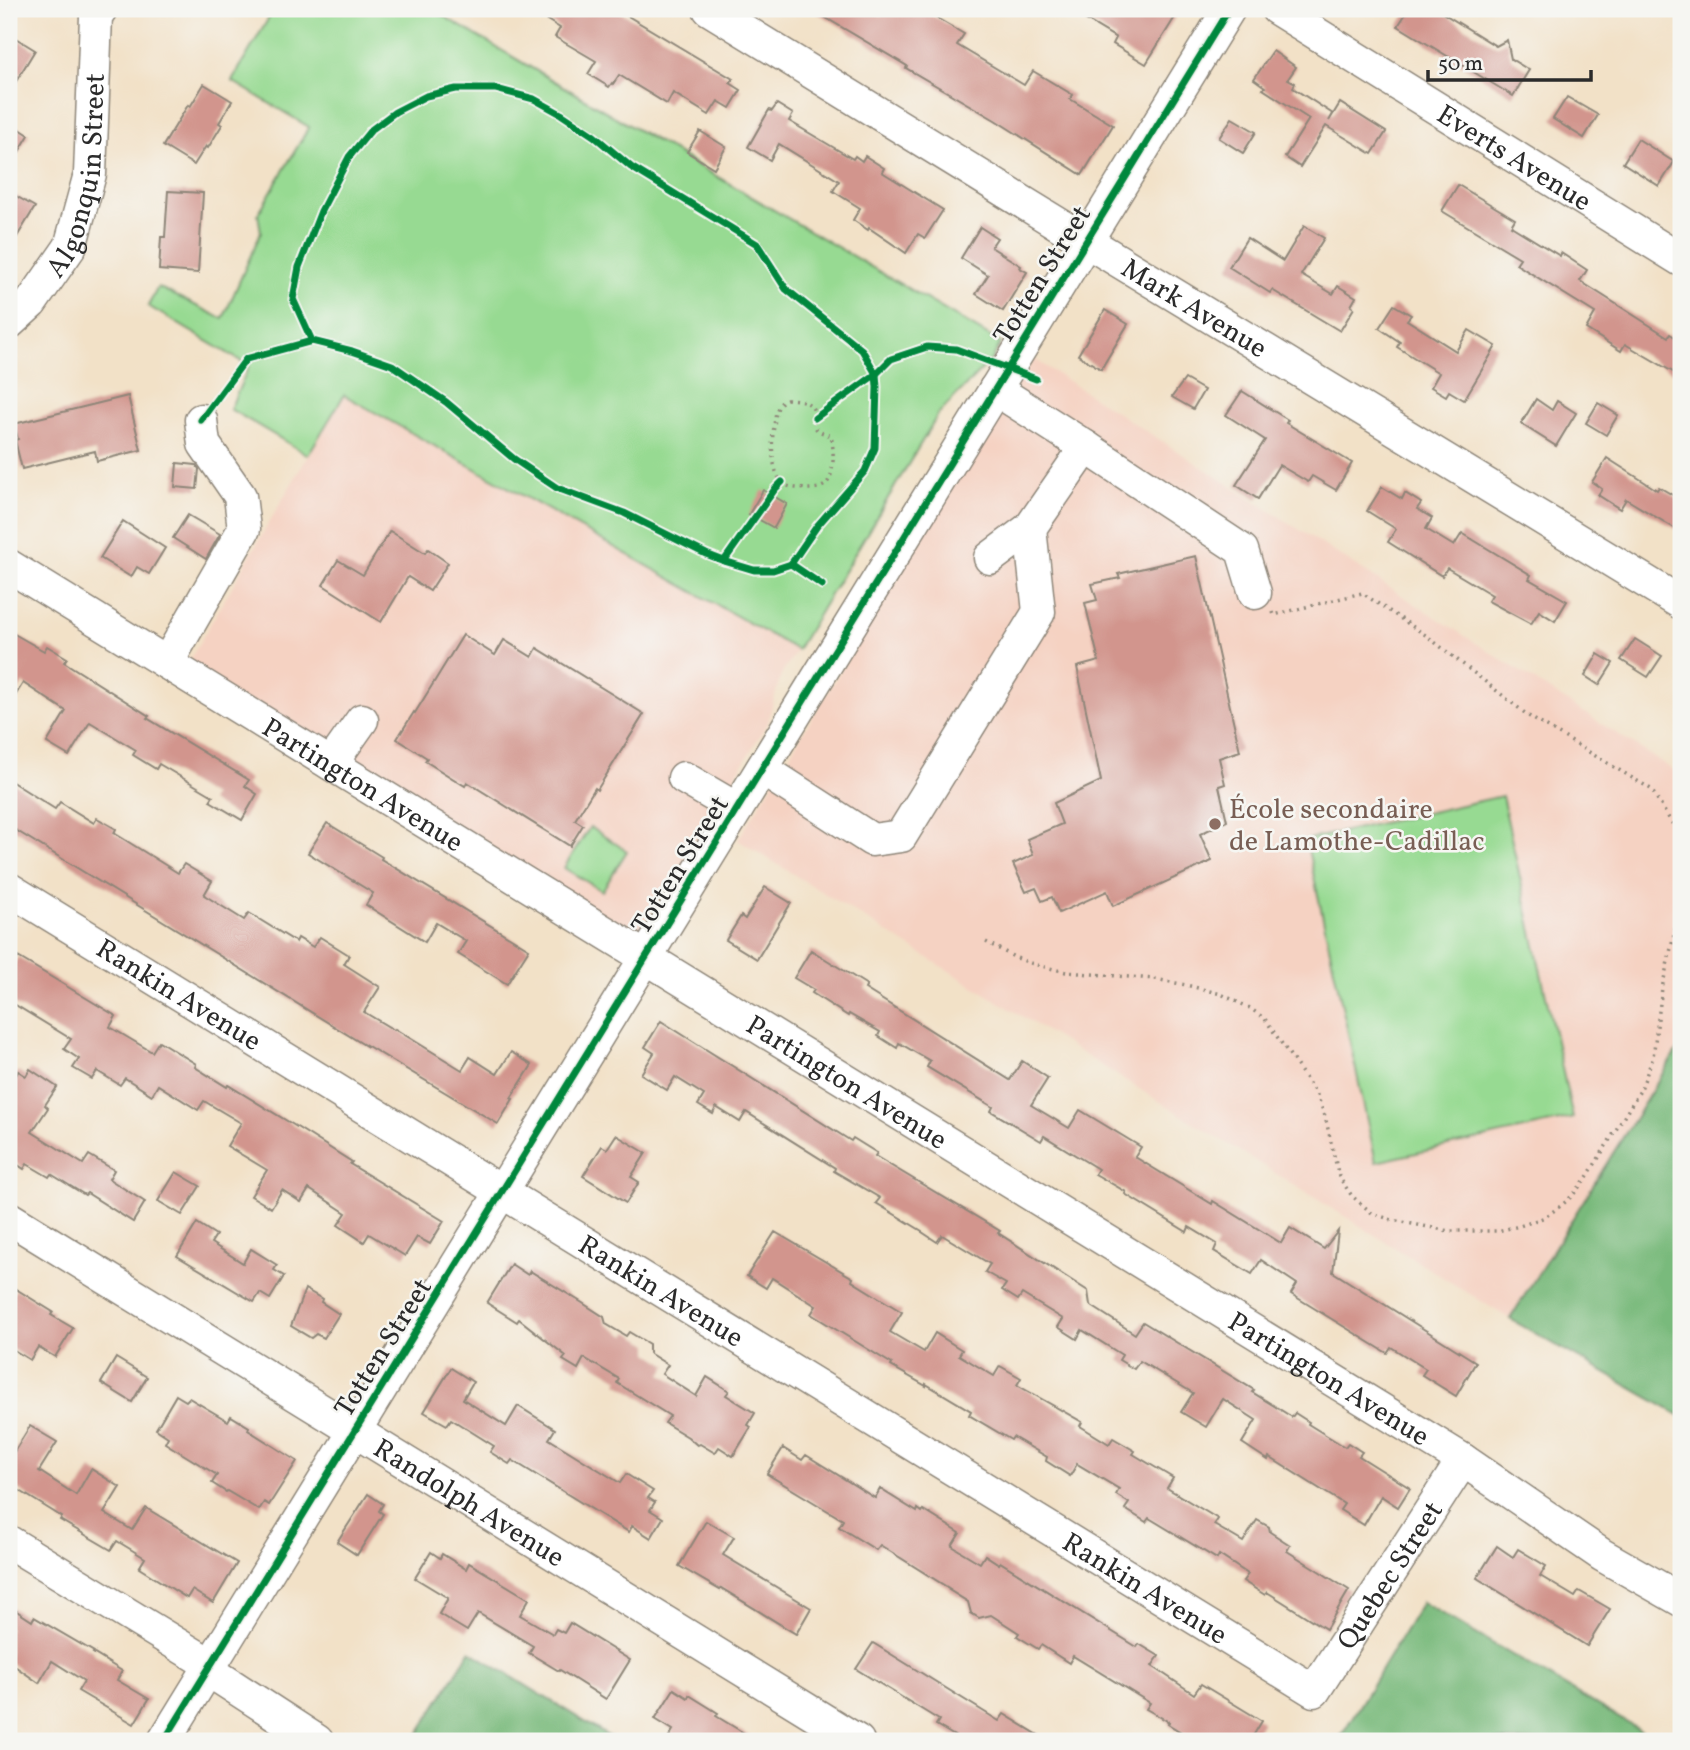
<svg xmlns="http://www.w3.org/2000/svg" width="1690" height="1750" font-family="Vollkorn,serif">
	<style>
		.built { fill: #f5d2c2 }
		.green { fill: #97da92; stroke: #61825e; stroke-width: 2 }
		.forest { fill: #79ba7c; stroke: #527254; stroke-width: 2 }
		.building { fill: #d2958d }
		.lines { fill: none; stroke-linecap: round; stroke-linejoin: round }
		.minor-casing { stroke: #8e8679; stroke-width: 35 }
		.path { stroke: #8e8679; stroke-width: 3.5; stroke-dasharray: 2 5; stroke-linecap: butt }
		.minor { stroke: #fff; stroke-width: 32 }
		.cycleway-casing { stroke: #f6f6f2; stroke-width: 11 }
		.cycleway { stroke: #00873e; stroke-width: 7 }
		.education-dot { fill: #8d6e63; stroke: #f6f6f2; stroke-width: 2.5 }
		.labels { text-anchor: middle; stroke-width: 5; stroke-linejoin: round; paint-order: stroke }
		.street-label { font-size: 28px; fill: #2b2b2b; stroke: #f6f6f2 }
		.education-label { font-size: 28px; fill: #785e54; stroke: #f6f6f2; text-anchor: start }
	</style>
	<rect width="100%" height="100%" fill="#f6f6f2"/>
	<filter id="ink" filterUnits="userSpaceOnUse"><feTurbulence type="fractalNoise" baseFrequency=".0143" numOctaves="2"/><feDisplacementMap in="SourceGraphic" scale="14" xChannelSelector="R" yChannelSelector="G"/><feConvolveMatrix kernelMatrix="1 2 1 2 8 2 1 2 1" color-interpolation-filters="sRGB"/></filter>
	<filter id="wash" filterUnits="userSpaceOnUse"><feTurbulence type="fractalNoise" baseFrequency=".00686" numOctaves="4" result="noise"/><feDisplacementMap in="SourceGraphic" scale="28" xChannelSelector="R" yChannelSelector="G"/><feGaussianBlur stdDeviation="1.57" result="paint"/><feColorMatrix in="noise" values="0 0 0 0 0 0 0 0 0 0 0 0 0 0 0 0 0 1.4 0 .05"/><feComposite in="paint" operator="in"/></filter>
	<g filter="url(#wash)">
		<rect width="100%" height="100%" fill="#f2e1c7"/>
		<g class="built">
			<path d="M1031 357 1681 775V1044L1510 1319 738 840Z"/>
			<path d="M343 395 797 650 781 675 767 723 708 823 637 936 186 666Z"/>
		</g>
		<g class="green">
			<path d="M274 9H431L1001 343 992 359 939 413 797 650 344 395 308 455 230 409 249 366 148 306 158 287 223 319 261 232 258 214 309 127 232 81Z"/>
			<path d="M1502 796 1573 1118 1376 1162 1306 840Z"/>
			<path d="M590 827 627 851 602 891 564 868Z"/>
		</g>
		<g class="forest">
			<path d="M1681 1044V1416L1510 1319Z"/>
			<path d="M1422 1602 1658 1741H1338Z"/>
			<path d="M470 1651 616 1741H414Z"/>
		</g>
		<g id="blocks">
			<g class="building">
				<path d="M529 9H616L733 79 730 83 741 90 730 108 718 101 709 115 673 93 667 104 619 75 613 84 612 83 609 87 588 74 596 61 555 37 560 28Z"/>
				<path d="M811 9H870L881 16 886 9H921L964 34 957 45 1024 85 1033 71 1073 95 1070 99 1113 125 1082 175 995 120 947 92 906 68 907 66Z"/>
				<path d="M1068 9H1180L1146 64 1113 44 1116 38Z"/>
				<path d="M1409 9H1436L1496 46 1507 40 1511 59 1529 70 1513 96 1398 26Z"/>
				<path d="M9 34 35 50 9 93Z"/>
				<path d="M1273 51 1296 67 1288 79 1295 83 1293 88 1333 114 1329 121 1340 103 1386 132 1372 154 1326 126 1300 167 1285 157 1309 119 1263 89 1265 87 1254 79Z"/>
				<path d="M204 84 232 101 219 123 222 125 208 148 206 146 194 165 163 146 188 105 190 107Z"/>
				<path d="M1567 97 1598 115 1584 138 1553 119Z"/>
				<path d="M777 104 793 114 789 121 853 159 855 156 862 161 865 156 884 168 882 172 943 210 925 238 918 234 906 253 869 228 868 230 853 220 860 208 833 191 839 181 779 144 770 160 748 147 769 110 772 111Z"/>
				<path d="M1232 118 1256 132 1243 153 1219 138Z"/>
				<path d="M9 122 29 135 9 168Z"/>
				<path d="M700 131 726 147 714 168 687 152Z"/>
				<path d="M1638 139 1674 162 1659 186 1623 163Z"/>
				<path d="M1458 185 1515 219 1511 226 1560 256 1561 253 1587 270 1580 281 1668 337 1670 334 1681 341V375L1674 371 1673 372 1625 344 1621 351 1586 329 1595 313 1516 264 1520 258 1442 211Z"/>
				<path d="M168 191 203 193 198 273 159 270 161 237H165Z"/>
				<path d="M9 192 35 207 9 250Z"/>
				<path d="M1304 226 1324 238 1301 275 1333 294 1338 286 1356 297 1351 306 1354 308 1340 331 1272 290 1270 293 1229 267 1247 238 1283 261Z"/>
				<path d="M980 227 997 238 991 247 1021 266 1020 268 1027 272 1003 311 976 294 988 275 961 258Z"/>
				<path d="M1394 305 1411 315 1407 320 1456 351 1469 330 1496 346 1464 400 1449 391 1446 396 1431 387 1439 373 1397 347 1400 342 1379 328Z"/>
				<path d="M1105 310 1128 324 1101 369 1078 355Z"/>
				<path d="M1185 379 1204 390 1193 409 1172 397Z"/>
				<path d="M1242 391 1288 420 1286 423 1352 463 1336 490 1312 476 1308 482 1279 465 1258 499 1236 485 1265 440 1226 415Z"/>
				<path d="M128 396 141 450 97 461 95 451 22 469 15 440 18 439 14 424Z"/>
				<path d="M1536 399 1552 410 1557 401 1576 413 1556 446 1521 424Z"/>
				<path d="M1598 403 1618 415 1606 435 1586 423Z"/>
				<path d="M1607 458 1657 490 1659 487 1681 500V532L1626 499 1620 509 1598 495 1602 489 1592 482Z"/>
				<path d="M177 463 196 465 199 469 197 489 175 487Z"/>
				<path d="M1382 487 1402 499 1405 493 1421 503 1417 509 1432 518 1426 529 1454 546 1462 533 1531 575 1529 579 1567 601 1555 621 1539 611 1531 624 1488 601 1492 595 1447 568 1442 576 1388 542 1396 529 1367 511Z"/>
				<path d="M763 490 787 504 774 528 749 514Z"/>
				<path d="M188 515 220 534 206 559 173 538Z"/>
				<path d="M123 521 165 548 149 574 137 567 131 577 100 558Z"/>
				<path d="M390 531 425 553 428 549 448 563 430 591 408 577 381 622 323 585 338 560 363 575Z"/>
				<path d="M1196 556 1240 751 1219 758 1225 784 1219 786 1227 821 1200 834 1212 861 1113 906 1107 891 1059 913 1052 897 1042 901 1036 888 1026 892 1013 864 1033 855 1027 839 1062 824 1054 803 1101 781 1077 667 1099 661 1085 603 1097 600 1092 584 1120 578 1118 574Z"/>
				<path d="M9 631 44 651 47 646 67 658 64 662 149 716 147 718 249 780 245 786 257 794 242 820 210 801 213 796 159 764 156 769 133 755 136 750 90 722 69 756 47 743 66 711 23 683 9 706Z"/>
				<path d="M463 635 495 655 504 640 532 657 537 648 644 714 597 790 595 788 575 820 583 825 570 846 467 782 465 786 425 761 427 758 397 739 414 712 415 713Z"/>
				<path d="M1635 639 1662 656 1648 677 1621 660Z"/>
				<path d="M1598 654 1613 663 1599 685 1585 676Z"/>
				<path d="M9 780 55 809 60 802 94 823 97 818 116 829 114 833 178 873 184 864 212 881 204 895 244 920 249 913 296 942 298 938 313 947 320 937 349 955 344 964 380 987 364 1012 394 1030 395 1029 462 1070 470 1057 497 1074 511 1052 532 1065 511 1098 513 1099 498 1124 366 1045V1046L9 826Z"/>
				<path d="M327 823 382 857 381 859 529 949 507 984 458 954 466 941 436 923 425 942 366 905 373 893 308 853Z"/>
				<path d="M765 887 791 903 757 959 726 940 741 916 745 919Z"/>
				<path d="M811 950 867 985 865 989 1010 1080 1022 1061 1048 1078 1031 1105 1069 1128 1080 1110 1141 1147 1135 1157 1212 1204 1213 1201 1281 1243 1290 1228 1324 1249 1338 1231 1333 1272 1476 1362 1456 1396 1422 1375 1426 1369 1391 1347 1387 1353 1291 1294 1297 1284 1261 1260 1252 1274 1214 1251 1217 1244 1189 1227 1187 1232 1125 1194 1126 1192 1095 1174 1098 1169 1044 1136 1041 1141 991 1111 993 1107 927 1067 930 1061 899 1043 897 1048 878 1036 880 1032 849 1014 848 1016 812 993 814 990 794 978Z"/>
				<path d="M18 957 116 1016 110 1027 152 1052 159 1041 196 1064 195 1067 227 1087 228 1085 292 1124 352 1162 350 1164 444 1221 430 1244 417 1237 405 1256 369 1234 364 1242 338 1225 346 1213 309 1189 301 1202 282 1190 271 1208 251 1196 267 1170 227 1146 241 1123 204 1101 198 1110 158 1085 152 1095 125 1078 120 1085 97 1071 92 1079 73 1068 79 1059 64 1049 71 1039 9 1001V972Z"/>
				<path d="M661 1021 851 1141 853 1138 877 1153 875 1156 1000 1231 998 1233 1088 1291 1090 1305 1135 1334 1143 1322 1254 1390 1252 1392 1292 1417 1295 1413 1309 1422 1308 1424 1345 1447 1348 1443 1362 1452 1359 1456 1410 1488 1398 1507 1381 1496 1364 1525 1340 1510 1344 1504 1269 1457 1268 1460 1242 1443 1256 1420 1223 1399 1206 1427 1181 1412 1193 1393 1140 1361 1134 1369 1119 1360 1122 1355 1082 1330 1077 1339 1058 1327 1063 1319 1022 1294 1018 1300 1002 1290 1006 1284 985 1272 990 1264 942 1235 937 1242 922 1232V1231L876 1203 880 1198 834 1171 835 1168 746 1112 740 1122 716 1107 713 1114 698 1105 704 1095 675 1077 667 1090 641 1074 654 1053 645 1047Z"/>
				<path d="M30 1069 57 1087 45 1105 48 1108 32 1132 83 1164 89 1155 114 1170 109 1179 145 1202 133 1222 87 1193 85 1195 51 1174 49 1177 27 1164 24 1169 9 1159V1071L16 1075 18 1071 26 1076Z"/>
				<path d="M616 1135 646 1153 631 1177 639 1182 626 1203 583 1176 602 1146 607 1149Z"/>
				<path d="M176 1172 200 1186 182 1215 158 1201Z"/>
				<path d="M197 1223 216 1235 211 1243 243 1263 251 1249 277 1265 274 1270 284 1276 270 1299 260 1293 254 1302 177 1256Z"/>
				<path d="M775 1232 853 1278 852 1281 902 1312 890 1332 924 1352 935 1333 962 1350 959 1355 994 1376 1000 1366 1021 1378 1017 1385 1082 1422 1080 1426 1109 1444 1113 1438 1135 1451 1133 1454 1173 1478 1167 1488 1218 1519 1214 1525 1243 1542 1257 1520 1269 1527 1270 1532 1290 1545 1287 1551 1349 1590 1326 1629 1267 1592 1265 1595 1243 1581 1248 1574 1219 1555 1217 1559 1149 1518 1146 1522 1125 1509 1129 1503 1116 1495 1119 1489 1077 1464 1070 1476 1046 1461 1047 1457 1013 1437 1011 1440 969 1415 971 1411 926 1384V1386L891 1366 892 1364 811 1314 816 1306 772 1278 766 1288 747 1276Z"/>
				<path d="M511 1264 528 1275 530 1271 581 1302 604 1317 606 1324 626 1336 629 1332 649 1344V1353L668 1365 662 1374 696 1396 707 1377 729 1391 726 1395 755 1413 748 1425 751 1427 733 1456 719 1447 715 1453 700 1444 697 1445 688 1437 665 1423 670 1416 617 1383 619 1379 584 1358 578 1369 563 1360 566 1356 519 1319 517 1322 487 1303Z"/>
				<path d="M16 1289 53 1312 51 1315 73 1328 55 1357 38 1347 30 1360 9 1347V1301Z"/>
				<path d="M305 1289 322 1299 321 1302 339 1314 324 1338 316 1334 311 1338 291 1326Z"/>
				<path d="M116 1358 147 1377 132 1402 101 1383Z"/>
				<path d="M451 1368 473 1382 463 1399 506 1426 518 1406 555 1429 549 1439 620 1483 626 1474 653 1491 648 1498 655 1502 650 1510 663 1518 651 1538 632 1526 629 1532 512 1460 509 1464 490 1452 494 1446 451 1419 447 1425 424 1412Z"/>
				<path d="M176 1395 186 1401 189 1398 228 1421 231 1416 249 1427 248 1430 297 1461 269 1505 264 1502 259 1510 227 1491 226 1492 212 1483 217 1475 165 1443 168 1437 156 1429Z"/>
				<path d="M30 1426 57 1442 39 1471 76 1495 91 1469 120 1487 104 1513 132 1530 146 1508 237 1563 213 1603 192 1590 187 1598 139 1568 145 1558 117 1541 111 1550 60 1520 62 1517 9 1484V1460Z"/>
				<path d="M783 1448 802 1460 806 1455 875 1498 880 1489 917 1512 918 1509 922 1512 923 1510 960 1533 952 1546 980 1563 985 1555 999 1564 1000 1562 1137 1647 1139 1644 1159 1656 1152 1666 1194 1694 1201 1684 1262 1721 1250 1741H1196L1168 1724 1169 1722 1146 1709 1150 1703 1073 1656 1069 1663 1041 1645 1038 1649 1017 1636 1019 1633 991 1615 979 1618 971 1613 968 1602 949 1590 950 1589 880 1545 876 1550 839 1527 843 1520 767 1474Z"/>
				<path d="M368 1494 383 1504 379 1511 383 1514 357 1555 337 1542Z"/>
				<path d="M706 1521 734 1537 723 1555 811 1608 796 1634 721 1588 720 1590 679 1566Z"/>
				<path d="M1497 1546 1513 1557 1518 1549 1546 1566 1540 1576 1575 1597 1579 1591 1610 1609 1587 1646 1477 1578Z"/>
				<path d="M431 1552 440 1558 442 1554 466 1569 469 1563 529 1599 520 1615 553 1634 556 1629 564 1633 570 1623 630 1660 606 1699 560 1670 559 1671 529 1653 533 1646 478 1613 467 1631 439 1614 448 1598 415 1578Z"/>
				<path d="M9 1606 32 1621 34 1617 94 1652 93 1653 122 1671 117 1680 149 1699 134 1724 78 1691 84 1681 52 1661 39 1683 9 1662Z"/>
				<path d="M873 1643 999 1721 1004 1714 1048 1741H963L936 1725 939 1720 856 1669Z"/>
				<path d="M674 1689 688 1698 689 1695 718 1713 716 1716 757 1741H667L673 1730 655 1719Z"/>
			</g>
		</g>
	</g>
	<g filter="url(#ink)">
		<use href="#blocks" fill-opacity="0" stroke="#8e8679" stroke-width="2"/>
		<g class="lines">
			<defs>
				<g id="minor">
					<path id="s1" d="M709 9 1086 241 1681 603"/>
					<path id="s2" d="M1277 9 1681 260"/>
					<path id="s3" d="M9 323 31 303 70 247 90 174 96 16 101 9"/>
					<path d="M1086 447 1242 550 1255 593"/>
					<path d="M990 558 1030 528 1086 447 995 389"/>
					<path id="s4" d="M9 566 1463 1460 1602 1555 1681 1600"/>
					<path d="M167 663 244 529 240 496 204 444 201 420"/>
					<path d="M331 764 362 720"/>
					<path d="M762 769 872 840 901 836 1039 612 1030 528"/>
					<path d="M684 778 737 809"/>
					<path id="s5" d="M9 889 1314 1691 1463 1460"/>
					<path id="s6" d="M9 1218 858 1741"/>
					<path d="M9 1542 211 1665"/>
					<path d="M208 1670 317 1741"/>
					<path d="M164 1741 1229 9"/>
				</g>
			</defs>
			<use href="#minor" class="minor-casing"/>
			<g class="path">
				<path d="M787 399C806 400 818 403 814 426L818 431 831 436C834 447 835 476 826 484 821 489 812 489 805 489 799 488 789 488 784 484 771 474 771 441 774 427 775 416 776 403 787 399Z"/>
				<path d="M1273 612 1274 615 1362 593 1427 636 1530 717 1651 789 1681 838"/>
				<path d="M986 942 1014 957 1033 964 1066 972 1155 979 1186 985 1221 994 1250 1008 1265 1019 1317 1095 1325 1116 1339 1177 1352 1196 1372 1213 1392 1220 1449 1231H1497L1520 1226 1545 1217 1562 1205 1573 1195 1587 1177 1641 1089 1653 1057 1662 988 1681 904"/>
			</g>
			<use href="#minor" class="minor"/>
			<defs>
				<g id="cycleway">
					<path d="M312 341 293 299 299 267 321 211 349 157 371 130 395 112 426 96 456 89H496L534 99 561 114 594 136 631 167 757 244 786 289 862 350 876 374 877 387 875 448 865 471 817 526 791 564"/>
					<path d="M815 418 876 374 891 359 927 347 956 349 1036 379"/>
					<path d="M201 420 246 359 312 341 352 351 392 365 446 402 514 459 557 488 624 513 706 554 724 561 754 570H773L791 564 822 585"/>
					<path d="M724 561 775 489 782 482"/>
					<path d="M164 1741 1229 9"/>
				</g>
			</defs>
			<use href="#cycleway" class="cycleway-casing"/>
			<use href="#cycleway" class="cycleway"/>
		</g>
	</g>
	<circle class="education-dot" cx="1215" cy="824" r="7"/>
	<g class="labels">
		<g class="street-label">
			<text dy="10" stroke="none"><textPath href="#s2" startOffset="280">Everts Avenue</textPath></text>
			<text dy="10" stroke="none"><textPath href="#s3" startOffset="170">Algonquin Street</textPath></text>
			<text transform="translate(1041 274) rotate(-58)" y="10">Totten Street</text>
			<text dy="10" stroke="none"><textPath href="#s1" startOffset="570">Mark Avenue</textPath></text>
			<text dy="10" stroke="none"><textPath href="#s4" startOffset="416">Partington Avenue</textPath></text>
			<text transform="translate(679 864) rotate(-58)" y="10">Totten Street</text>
			<text dy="10" stroke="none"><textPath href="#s5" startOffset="200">Rankin Avenue</textPath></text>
			<text dy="10" stroke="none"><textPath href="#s4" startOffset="984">Partington Avenue</textPath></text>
			<text dy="10" stroke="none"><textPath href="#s5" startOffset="766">Rankin Avenue</textPath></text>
			<text transform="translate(382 1347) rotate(-58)" y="10">Totten Street</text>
			<text dy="10" stroke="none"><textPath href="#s4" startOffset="1550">Partington Avenue</textPath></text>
			<text dy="10" stroke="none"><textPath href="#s6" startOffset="541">Randolph Avenue</textPath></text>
			<text dy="10" stroke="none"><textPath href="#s5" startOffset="1670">Quebec Street</textPath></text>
			<text dy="10" stroke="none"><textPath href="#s5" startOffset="1334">Rankin Avenue</textPath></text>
		</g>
		<g class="education-label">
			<text x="1229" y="818">École secondaire<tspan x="1229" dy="32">de Lamothe-Cadillac</tspan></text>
		</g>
	</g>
	<rect width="1690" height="1750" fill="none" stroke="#f6f6f2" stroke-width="35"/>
	<path d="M1428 70v10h163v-10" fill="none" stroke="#2b2b2b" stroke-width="3.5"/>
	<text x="1438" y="70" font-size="21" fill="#2b2b2b" stroke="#f6f6f2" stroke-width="5" paint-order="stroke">50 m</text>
</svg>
